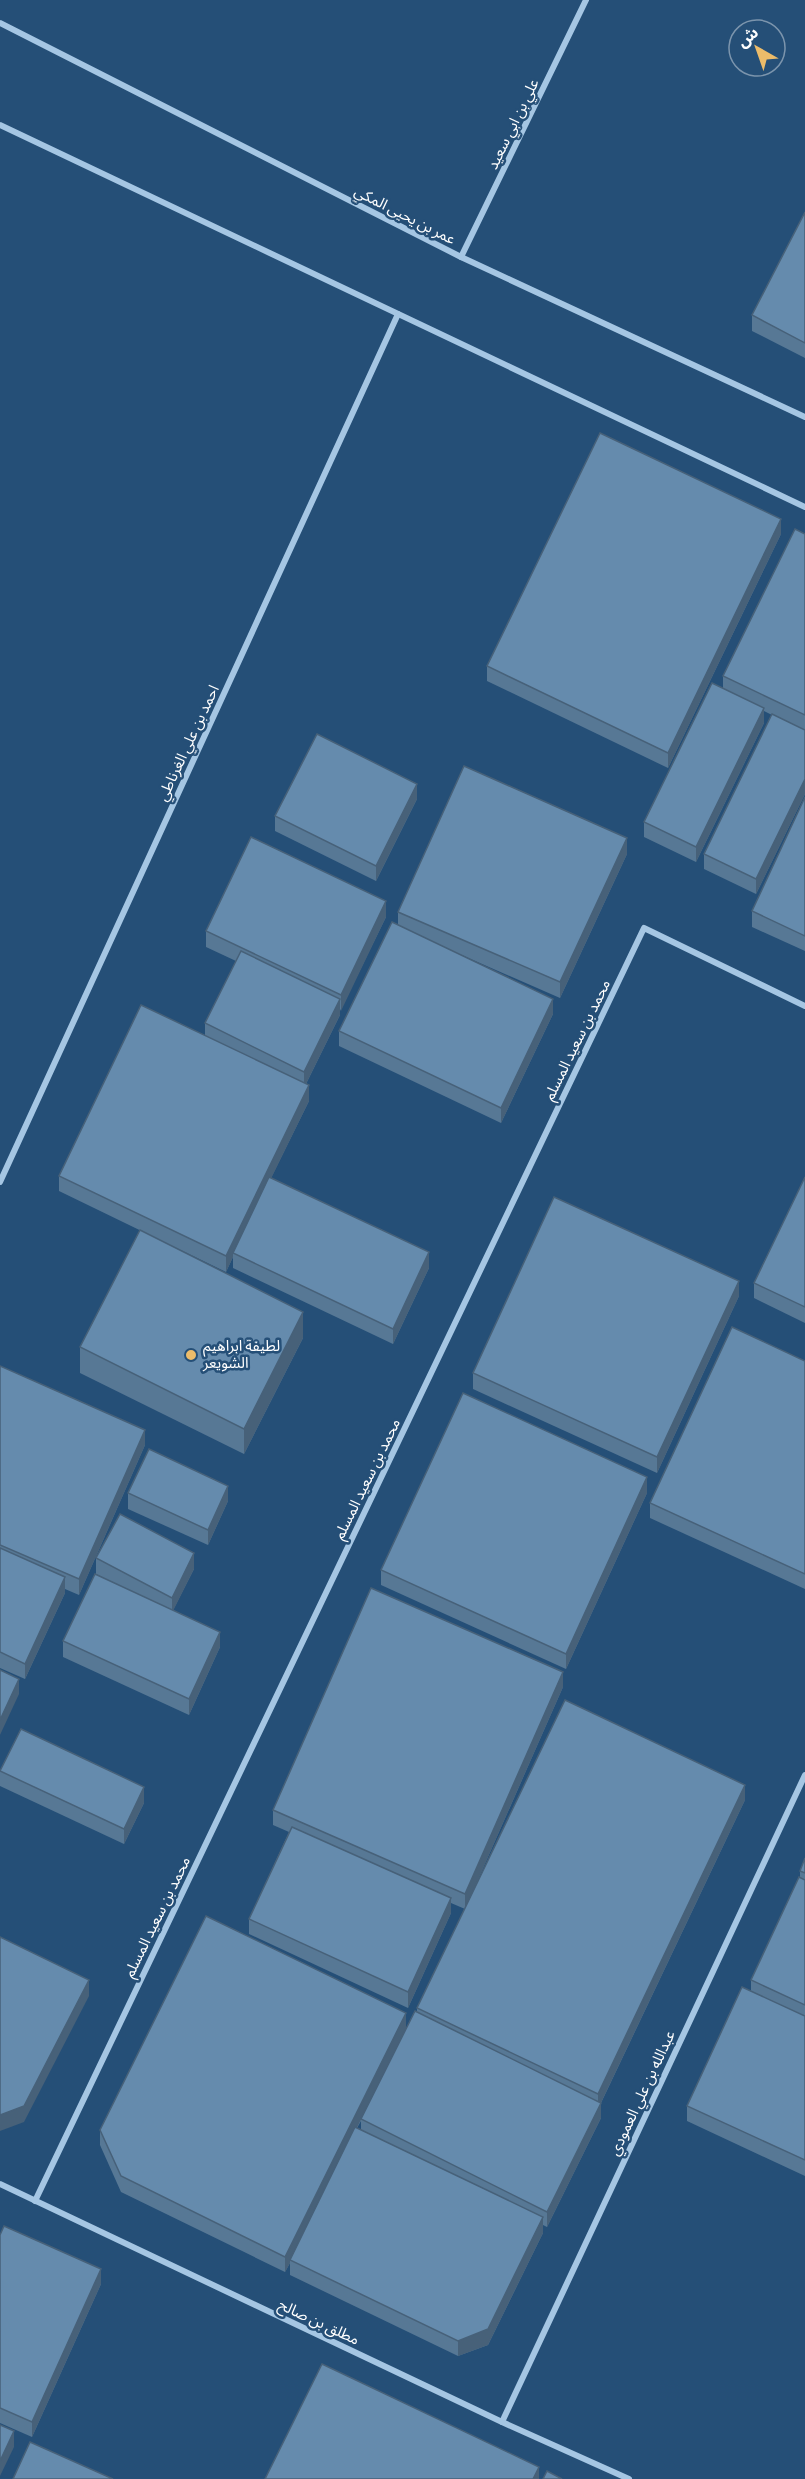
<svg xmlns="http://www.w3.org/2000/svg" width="805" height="2479" font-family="Commissioner,'Noto Sans Arabic',sans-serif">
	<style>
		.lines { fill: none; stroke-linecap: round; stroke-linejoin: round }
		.street { stroke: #a5c6e3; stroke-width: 6 }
		.wall { fill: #577895; fill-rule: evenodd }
		.shaded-wall { fill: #476179 }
		.building { fill: #658bad; stroke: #476179; stroke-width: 1.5 }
		.poi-dot { fill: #ecbc6a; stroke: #254f77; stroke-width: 2 }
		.labels { text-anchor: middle; stroke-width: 5; stroke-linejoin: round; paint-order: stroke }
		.street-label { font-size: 15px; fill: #fff; stroke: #254f77 }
		.poi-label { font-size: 15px; fill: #fff; stroke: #254f77; text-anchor: start }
	</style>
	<rect width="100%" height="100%" fill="#254f77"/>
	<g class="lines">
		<g class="street">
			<path d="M0 23 461 257 805 417"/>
			<path d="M0 125 805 507"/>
			<path d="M461 257 586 0"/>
			<path d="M0 1182 398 314"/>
			<path d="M0 2184 502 2422 629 2479"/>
			<path d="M35 2201 644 928 805 1006"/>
			<path d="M502 2422 805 1775"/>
		</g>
	</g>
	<g class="wall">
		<path d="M805 212V358L752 331V315Z"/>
		<path d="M781 534 668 768 487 681V666Z"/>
		<path d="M805 534V794L756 894 704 869V854L772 715 764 711V723L696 862 644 837V822L723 688V676Z"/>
		<path d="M805 797V951L752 927V911Z"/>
		<path d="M417 799 376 881 275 831V816Z"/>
		<path d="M627 854 560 998 457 953 553 1014 501 1123 339 1046V1031L398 925V912Z"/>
		<path d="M386 917 340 1011V1015L306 1084 309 1101 271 1178 429 1268 393 1344 233 1268V1257L226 1272 59 1191V1176L205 1036V1023L236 961 206 947V931Z"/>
		<path d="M805 1177V1323L754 1298V1283Z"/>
		<path d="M739 1296 657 1473 473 1389V1373Z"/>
		<path d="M303 1338 244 1454 80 1373V1347Z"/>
		<path d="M805 1361V1589L650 1518V1503Z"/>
		<path d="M0 1366 145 1445 79 1595 65 1589V1593L25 1679 0 1668Z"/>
		<path d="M128 1493 228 1501 208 1545 128 1509Z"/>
		<path d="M647 1493 566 1669 381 1585V1570Z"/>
		<path d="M96 1558 194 1569 173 1610 220 1647 189 1715 63 1657V1641L119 1586 96 1574Z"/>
		<path d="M563 1687 469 1900 745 1800 601 2103V2118L547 2227 543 2225V2233L488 2345 458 2356 290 2275V2263L285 2272 121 2192 100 2145V2130L406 2029 417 2012V2008L465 1909 451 1903V1913L408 2008 249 1934V1919L289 1832 273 1825V1810ZM361 2121V2130L357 2128Z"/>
		<path d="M0 1771 144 1803 124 1844 0 1786Z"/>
		<path d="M805 1858V2176L687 2121V2106L751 1991V1980L800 1878V1871Z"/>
		<path d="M0 2235 101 2284 32 2437 0 2423Z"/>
	</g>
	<g class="shaded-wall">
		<path d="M781 519V534L668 768V753Z"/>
		<path d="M764 708V723L696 862V847Z"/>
		<path d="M805 779V794L756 894V879Z"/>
		<path d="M417 784V799L376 881V866Z"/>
		<path d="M627 838V854L560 998V982Z"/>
		<path d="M386 901V917L341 1011V995Z"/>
		<path d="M340 999V1015L304 1088V1072Z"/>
		<path d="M553 999V1014L501 1123V1108Z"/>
		<path d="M309 1085V1101L234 1254 233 1253V1257L226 1272V1256Z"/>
		<path d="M429 1252V1268L393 1344V1329Z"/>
		<path d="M739 1281V1296L657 1473V1457Z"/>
		<path d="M303 1312V1338L244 1454V1429Z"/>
		<path d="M145 1430V1445L79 1595V1579Z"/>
		<path d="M647 1477V1493L566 1669V1654Z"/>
		<path d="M228 1486V1501L208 1545V1530Z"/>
		<path d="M194 1553V1569L172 1613V1598Z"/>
		<path d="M65 1577V1593L25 1679V1664Z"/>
		<path d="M220 1632V1647L189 1715V1699Z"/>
		<path d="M563 1672V1687L465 1909V1894Z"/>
		<path d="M19 1679V1694L0 1735V1720Z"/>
		<path d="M745 1785V1800L598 2109V2094Z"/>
		<path d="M144 1787V1803L124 1844V1829Z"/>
		<path d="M451 1898V1913L408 2008V1992Z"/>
		<path d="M89 1980V1996L24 2122 0 2131V2115Z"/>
		<path d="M406 2013V2029L291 2260H290V2263L285 2272V2257Z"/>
		<path d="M601 2103V2118L547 2227V2212Z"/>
		<path d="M543 2217V2233L488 2345 458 2356V2341Z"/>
		<path d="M101 2269V2284L32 2437V2422Z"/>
		<path d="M14 2431V2447L0 2476V2461Z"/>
		<path d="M539 2467V2479H533Z"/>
	</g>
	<g class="building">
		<path d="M805 212V343L752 315Z"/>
		<path d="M600 433 781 519 668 753 487 666Z"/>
		<path d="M795 529 805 534V715L723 676Z"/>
		<path d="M712 683 764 708 696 847 644 822Z"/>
		<path d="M772 714 805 730V779L756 879 704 854Z"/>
		<path d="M317 734 417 784 376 866 275 816Z"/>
		<path d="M464 766 627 838 560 982 398 912Z"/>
		<path d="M805 797V936L752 911Z"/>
		<path d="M251 837 386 901 341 995 206 931Z"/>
		<path d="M392 922 553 999 501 1108 339 1031Z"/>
		<path d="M241 951 340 999 304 1072 205 1023Z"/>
		<path d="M141 1005 309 1085 226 1256 59 1176Z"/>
		<path d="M269 1177 429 1252 393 1329 233 1253Z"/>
		<path d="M805 1177V1307L754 1283Z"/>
		<path d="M554 1197 739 1281 657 1457 473 1373Z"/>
		<path d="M140 1230 303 1312 244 1429 80 1347Z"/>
		<path d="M732 1327 805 1361V1574L650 1503Z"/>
		<path d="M0 1366 145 1430 79 1579 0 1545Z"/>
		<path d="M463 1393 647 1477 566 1654 381 1570Z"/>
		<path d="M149 1449 228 1486 208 1530 128 1493Z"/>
		<path d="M120 1514 194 1553 172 1598 96 1558Z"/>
		<path d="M0 1548 65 1577 25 1664 0 1652Z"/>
		<path d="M95 1574 220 1632 189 1699 63 1641Z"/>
		<path d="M371 1588 563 1672 465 1894 273 1810Z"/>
		<path d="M0 1670 19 1679 0 1720Z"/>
		<path d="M565 1700 745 1785 598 2094 417 2008Z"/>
		<path d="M21 1729 144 1787 124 1829 0 1771Z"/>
		<path d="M292 1827 451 1898 408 1992 249 1919Z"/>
		<path d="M805 1858V1873L800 1871Z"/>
		<path d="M799 1877 805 1880V2005L751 1980Z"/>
		<path d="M206 1916 406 2013 285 2257 121 2176 100 2130Z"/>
		<path d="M0 1937 89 1980 24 2106 0 2115Z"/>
		<path d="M742 1987 805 2016V2160L687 2106Z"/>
		<path d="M415 2011 601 2103 547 2212 361 2119Z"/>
		<path d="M355 2127 543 2217 488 2329 458 2341 290 2260Z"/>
		<path d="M4 2226 101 2269 32 2422 0 2408V2235Z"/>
		<path d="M322 2364 539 2467 533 2479H265Z"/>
		<path d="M0 2425 14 2431 0 2461Z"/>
		<path d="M30 2442 113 2479H13Z"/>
		<path d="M547 2471 562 2479H543Z"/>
	</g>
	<circle class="poi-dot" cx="191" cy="1355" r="6"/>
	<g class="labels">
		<g class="street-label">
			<text transform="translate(513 124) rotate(-64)" y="5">علي بن ابي سعيد</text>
			<text transform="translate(405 215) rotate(27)" y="5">عمر بن يحيى المكي</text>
			<text transform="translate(188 743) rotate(-65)" y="5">احمد بن علي الغرناطي</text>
			<text transform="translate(577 1040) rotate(-64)" y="5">محمد بن سعيد المسلم</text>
			<text transform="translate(367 1479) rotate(-64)" y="5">محمد بن سعيد المسلم</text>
			<text transform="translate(157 1917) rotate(-64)" y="5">محمد بن سعيد المسلم</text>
			<text transform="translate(642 2093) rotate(-65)" y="5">عبدالله بن علي العمودي</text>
			<text transform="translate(319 2322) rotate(25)" y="5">مطلق بن صالح</text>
		</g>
		<g class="poi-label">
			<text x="203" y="1351">لطيفة ابراهيم<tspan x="203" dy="17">الشويعر</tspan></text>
		</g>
	</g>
	<g transform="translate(757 48) rotate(320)"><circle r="28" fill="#254f77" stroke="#7c95ad" stroke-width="1.5"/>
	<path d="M0-4.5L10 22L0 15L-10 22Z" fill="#ecbc6a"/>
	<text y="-9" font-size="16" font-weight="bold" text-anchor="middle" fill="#ffffff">ش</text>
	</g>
</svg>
